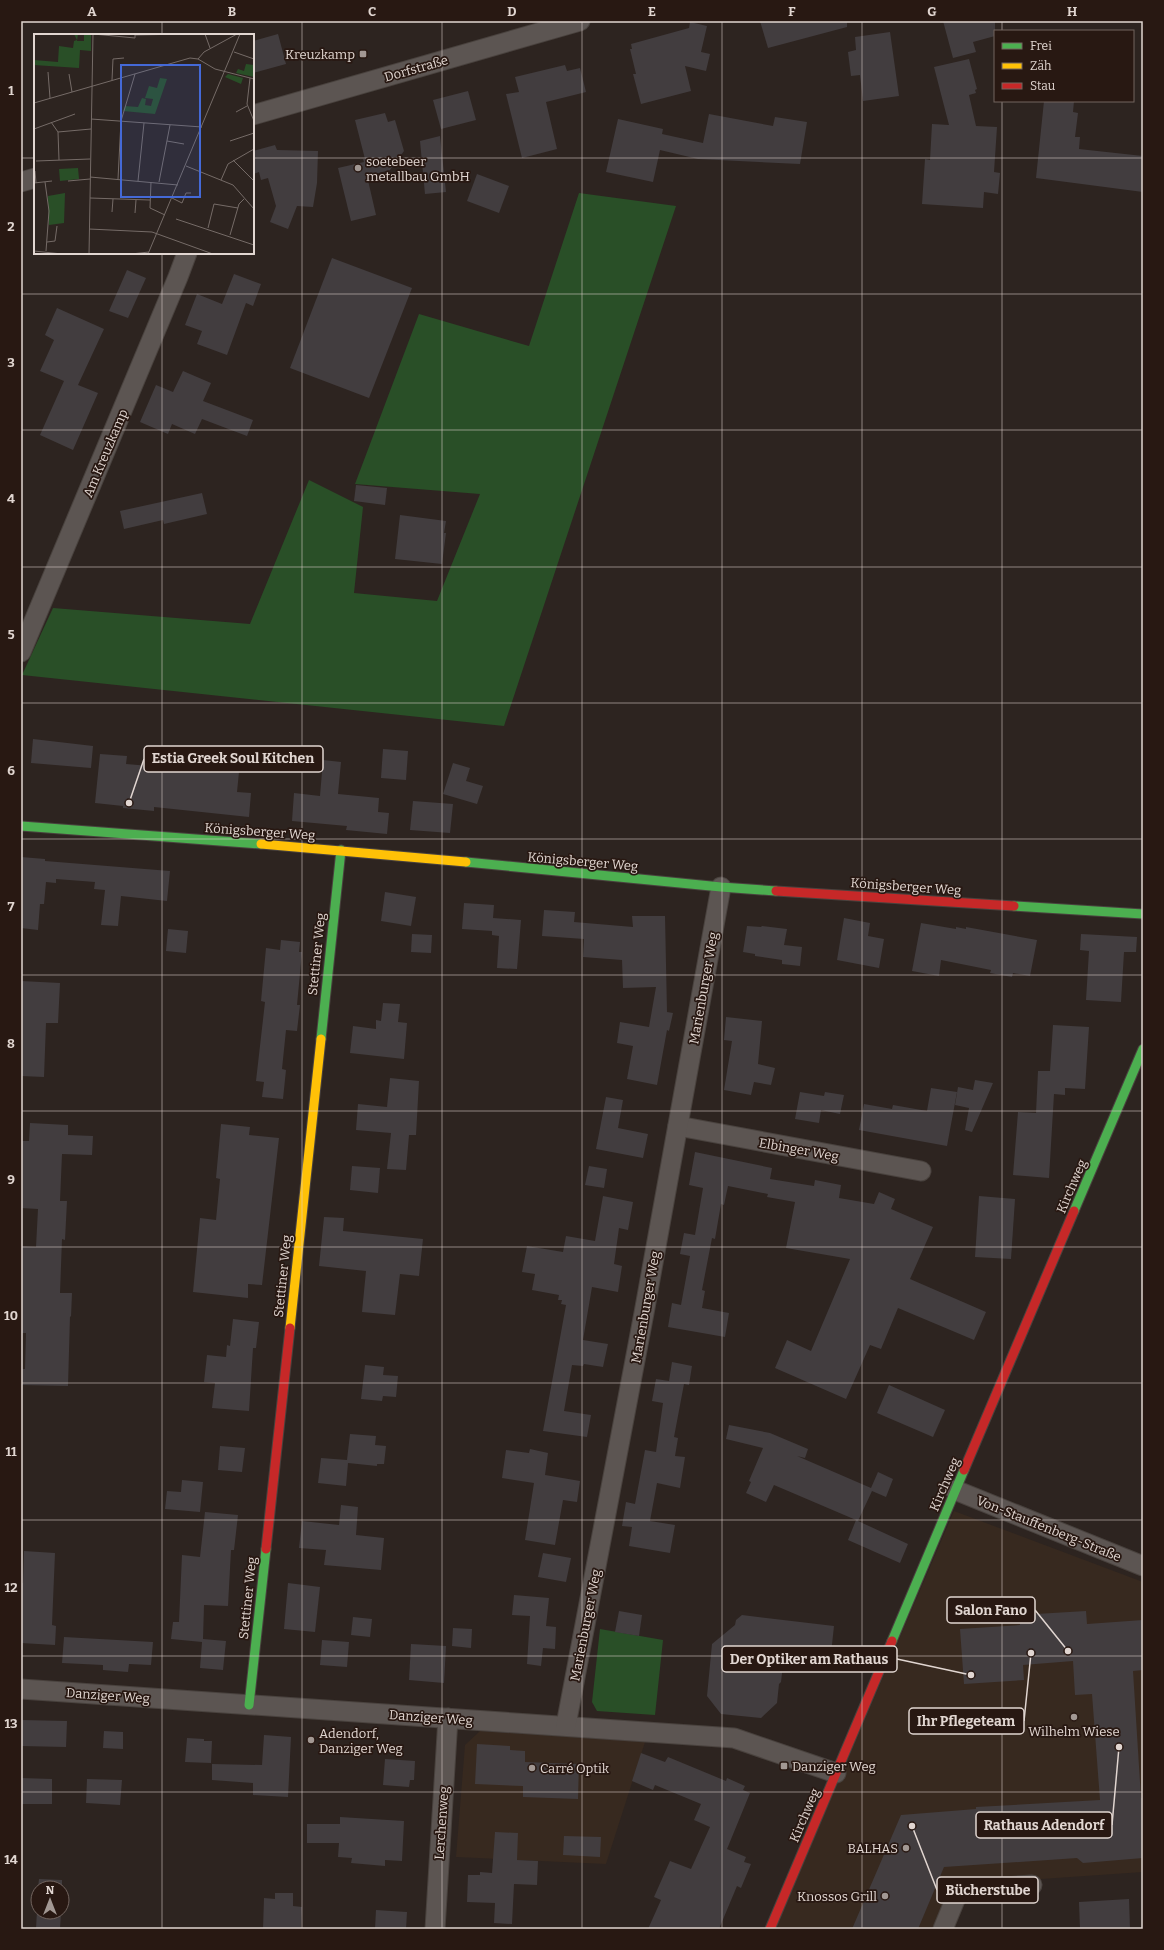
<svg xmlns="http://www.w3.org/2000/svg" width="1164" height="1950" font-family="Bitter,serif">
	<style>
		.commercial { fill: #37291f }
		.green { fill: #294f27 }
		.building { fill: #423d3f }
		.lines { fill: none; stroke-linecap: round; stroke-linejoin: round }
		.street-casing { stroke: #49423e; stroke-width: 21 }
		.fast-casing { stroke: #49423e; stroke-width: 11 }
		.slow-casing { stroke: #49423e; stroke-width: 11 }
		.jam-casing { stroke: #49423e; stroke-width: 11 }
		.street { stroke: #5c5552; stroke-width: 19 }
		.fast { stroke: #4caf50; stroke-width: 9 }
		.slow { stroke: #ffc107; stroke-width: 9 }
		.jam { stroke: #c62828; stroke-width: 9 }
		.grid { fill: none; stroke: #e1d6d1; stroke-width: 1; stroke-opacity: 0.55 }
		.poi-dot { fill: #a29893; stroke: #281812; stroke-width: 1.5 }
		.labels { text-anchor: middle; stroke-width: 3.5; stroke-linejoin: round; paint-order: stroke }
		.poi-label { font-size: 13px; fill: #e1d6d1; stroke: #281812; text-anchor: start }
		.street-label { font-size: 13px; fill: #e1d6d1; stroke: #281812 }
		.inset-road { fill: none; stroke: #756b67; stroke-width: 1 }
		.view { fill: #4469d7; fill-opacity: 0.15; stroke: #4469d7; stroke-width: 2 }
		.inset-edge { fill: none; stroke: #e1d6d1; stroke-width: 2 }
		.leader { fill: none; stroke: #e1d6d1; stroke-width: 1.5 }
		.callout-dot { fill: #e1d6d1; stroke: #281812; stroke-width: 1.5 }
		.callout { fill: #281812; stroke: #e1d6d1; stroke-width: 1.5 }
		.callout-label { font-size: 14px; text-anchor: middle; font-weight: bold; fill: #e1d6d1 }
		.neatline { fill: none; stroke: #e1d6d1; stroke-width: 1.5 }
		.grid-label { font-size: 13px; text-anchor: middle; font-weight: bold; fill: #e1d6d1 }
	</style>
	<rect width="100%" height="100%" fill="#2d2420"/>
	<g class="commercial">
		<path d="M954 1511 1143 1582V1872L955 1885 937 1929H775Z"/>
		<path d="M480 1731 645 1742 606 1864 456 1857 465 1745Z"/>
	</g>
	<g class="green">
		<path d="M579 193 676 206 504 726 22 675 53 608 250 624 309 480 363 507 354 593 437 601 480 494 355 484 419 314 529 346Z"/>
		<path d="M600 1629 663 1640 655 1715 597 1711 592 1702Z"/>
	</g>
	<g class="building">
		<path d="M760 21H847V27L768 48Z"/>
		<path d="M943 21H995V36L973 42 976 52 953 58Z"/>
		<path d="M690 22 707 26 701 52 710 54 706 71 685 66 691 91 641 104 633 74H636L630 49H632L631 44 689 28Z"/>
		<path d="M890 32 899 96 863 101 860 75 851 76 848 52 856 50 855 37Z"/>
		<path d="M278 34 286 64 253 73V41Z"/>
		<path d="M969 59 977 89 975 90 976 93 969 95 976 126 997 127 994 172 1000 173 998 194 984 192 983 208 922 204 925 159 930 160 932 124 949 125 934 67Z"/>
		<path d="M565 65 567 71 580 68 586 92 546 102 557 149 522 158 506 94 519 92 515 77Z"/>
		<path d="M468 91 476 120 441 129 433 100Z"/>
		<path d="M1044 101H1074L1073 112 1078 113 1075 137H1080L1079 149 1143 156V192L1036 178Z"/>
		<path d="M385 113 388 122 395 120 404 151 390 170 367 176 376 215 351 221 338 168 364 162 363 159H365L355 120Z"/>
		<path d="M709 114 773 126 775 117 807 122 800 164 698 159 660 150 653 182 606 172 618 119 663 129 662 134 703 143Z"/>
		<path d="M440 136 446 192 425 194 420 141Z"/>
		<path d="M275 145 277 150 318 151 317 183 313 207 297 206 288 229 270 222 276 206 268 178 261 180 259 172 253 174V151Z"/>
		<path d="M477 174 509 186 499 213 467 201Z"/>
		<path d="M332 258 412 288 369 398 290 368Z"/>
		<path d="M127 270 146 278 128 318 109 311Z"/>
		<path d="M234 274 261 284 253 306 246 303 227 355 197 344 202 331 185 325 197 294 222 304Z"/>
		<path d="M57 308 104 329 78 385 98 393 73 450 40 435 64 381 40 371 54 340 45 335Z"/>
		<path d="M183 371 211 383 203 401 253 420 247 436 202 419 195 434 172 424 168 434 140 422 156 385 173 392Z"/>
		<path d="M356 485 387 488 385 505 354 501Z"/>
		<path d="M202 493 207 514 164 524 163 520 124 529 120 511Z"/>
		<path d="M400 515 446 521 444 533H446L442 564 395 559Z"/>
		<path d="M33 739 93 746 91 768 31 763Z"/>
		<path d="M187 747 241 752 237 792 251 793 249 817 154 807V811L123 808V806L95 803 100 754 127 756 126 764 186 769Z"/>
		<path d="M383 749 408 751 406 780 381 778Z"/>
		<path d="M323 760 341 762 338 794 379 798 378 812 389 813 387 834 346 830 347 826 292 821 294 793 320 796Z"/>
		<path d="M453 763 470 768 466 781 483 786 477 804 443 794Z"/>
		<path d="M413 801 453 804 450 833 410 830Z"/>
		<path d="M21 857 45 859V861L170 871 167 901 121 896 118 926 101 925 105 890 94 889 95 882 56 879V883L46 882 44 904H40L38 930 21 928Z"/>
		<path d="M385 892 416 897 411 926 381 921Z"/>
		<path d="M464 903 494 905 493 918 521 920 517 969 497 968 499 936 492 935V926V931L462 929Z"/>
		<path d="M544 910 575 912 574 922 633 927 632 916H665L667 1012 673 1013 669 1031 667 1030 657 1085 627 1079 633 1046 617 1043 620 1022 649 1027 656 987 623 988 622 960 583 957 584 939 542 936Z"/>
		<path d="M844 918 870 923 868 936 884 939 879 968 837 960Z"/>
		<path d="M921 923 956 929V927L966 929V927L1037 940 1030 976 1013 973 1012 977 990 973 991 970 941 960 939 976 912 971Z"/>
		<path d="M747 926 761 927 762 926 787 929 784 945 802 947 800 966 782 964V960L755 956V954L743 952Z"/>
		<path d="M168 929 188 931 186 953 166 951Z"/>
		<path d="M412 934 432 935 431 953 411 952Z"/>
		<path d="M1081 934 1137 937 1136 952H1124L1121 1002 1086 1000 1089 951 1080 950Z"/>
		<path d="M281 940 300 942 299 952H302L297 1005H300L297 1031 286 1030 282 1069 286 1070 283 1099 262 1097 264 1082 256 1081 265 1002 261 1001 266 948 280 950Z"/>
		<path d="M21 981 60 983 58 1023H46L44 1077 21 1076Z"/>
		<path d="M383 1003 400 1004 398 1022 407 1023 404 1059 350 1053 353 1026 376 1029V1020L381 1021Z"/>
		<path d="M726 1017 762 1021 758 1064 775 1068 771 1085 754 1082 751 1095 724 1090 732 1041 724 1040Z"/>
		<path d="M1053 1025 1089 1027 1085 1089 1065 1088V1095L1054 1094 1049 1178 1013 1175 1018 1112 1036 1113 1038 1071H1050Z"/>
		<path d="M390 1078 419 1081 416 1135H409L406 1170 387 1169 391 1133 356 1130 358 1104 387 1107Z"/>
		<path d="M975 1080 993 1083 972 1132 965 1130 969 1108 955 1105 958 1087 973 1090Z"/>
		<path d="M931 1088 957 1092 947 1146 859 1130 864 1104 892 1109 893 1105 927 1111Z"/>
		<path d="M800 1092 824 1096 825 1092 844 1095 840 1114 821 1110 819 1123 795 1119Z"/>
		<path d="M606 1097 623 1100 618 1128 648 1134 643 1158 596 1149Z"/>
		<path d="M30 1123 68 1125V1135L93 1136 92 1155 62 1154 60 1201H67L65 1240 62 1239 60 1293H72L71 1317 70 1316 68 1386 21 1385V1369H25L26 1333H21V1246L36 1247 38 1209 21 1208 22 1141H29Z"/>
		<path d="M221 1124 250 1127 249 1135 279 1138 262 1285 248 1284V1298L193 1292 200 1218 216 1220 220 1179 216 1178Z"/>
		<path d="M695 1152 772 1168 770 1179 814 1186 815 1180 841 1185 839 1198 874 1204 879 1192 895 1199 891 1209 933 1227 910 1279 986 1312 974 1340 898 1308 881 1349 870 1345 846 1399 775 1368 787 1340 811 1351 850 1259 786 1248 795 1202 767 1197 768 1194 728 1186 724 1205 721 1204 715 1239 712 1238 702 1290 705 1291 702 1308 729 1313 725 1337 668 1327 672 1303 681 1305 690 1256 680 1254 684 1233 695 1235 703 1188 689 1185Z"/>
		<path d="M352 1166 380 1168 378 1193 350 1190Z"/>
		<path d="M589 1166 607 1169 604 1188 585 1185Z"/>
		<path d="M603 1196 633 1202 628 1230 619 1228 614 1264 622 1266 618 1292 592 1287 583 1340 608 1344 603 1367 584 1364 583 1366 572 1365 564 1411 591 1415 587 1437 543 1431 566 1305 561 1304 562 1300H558L559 1295 532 1290 535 1274 522 1272 527 1246 563 1252 566 1236 595 1241Z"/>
		<path d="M979 1196 1015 1199 1011 1259 975 1257Z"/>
		<path d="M324 1217 344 1218 343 1231 423 1239 419 1276 400 1274 395 1315 362 1312 366 1271 319 1266Z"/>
		<path d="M233 1319 259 1322 256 1348H253L249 1411 212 1408 215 1383 204 1382 207 1355 226 1357 227 1345 230 1346Z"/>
		<path d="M672 1362 692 1366 689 1385 684 1384 674 1437 678 1438 675 1456 685 1457 680 1488 657 1483 650 1521 675 1525 670 1553 629 1546 632 1527 622 1526 626 1502 635 1504 645 1450 656 1452 663 1403 652 1401 656 1379 669 1381Z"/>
		<path d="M365 1365 384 1367 383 1375 398 1376 396 1397 383 1396 382 1401 361 1399Z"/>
		<path d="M889 1385 945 1410 933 1437 877 1413Z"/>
		<path d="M729 1425 770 1433 808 1449 805 1458 797 1456 871 1488 878 1472 893 1479 886 1497 872 1491 858 1521 908 1544 900 1563 848 1540 856 1520 774 1485 766 1502 746 1493 751 1482 749 1481 763 1448 726 1439Z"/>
		<path d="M350 1434 376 1436 375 1445 386 1446 384 1464H377V1466L348 1463 346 1486 318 1483 321 1458 347 1460Z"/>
		<path d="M220 1446 245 1448 242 1472 218 1470Z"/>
		<path d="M530 1449 548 1453 545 1475 580 1481 577 1502 563 1500 555 1545 525 1540 534 1483 502 1478 506 1450 529 1453Z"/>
		<path d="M182 1480 203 1482 200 1512 165 1509 167 1491 181 1492Z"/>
		<path d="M341 1505 358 1507 356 1535 384 1538 381 1570 324 1565 326 1550 299 1548 302 1521 339 1525Z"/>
		<path d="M205 1512 238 1515 234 1550H231L228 1606 204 1605 203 1639 226 1641 223 1670 200 1668 202 1642 171 1639 173 1622H179L182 1555 200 1557Z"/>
		<path d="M24 1551 55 1553 52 1625 56 1626 55 1645 21 1643V1583H23Z"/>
		<path d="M543 1553 571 1558 566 1582 538 1577Z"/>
		<path d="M288 1583 320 1587 315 1632 284 1629Z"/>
		<path d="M514 1595 549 1598 546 1626 556 1627 555 1649 543 1648 541 1666 527 1664 530 1616 512 1615Z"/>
		<path d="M619 1611 642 1615 639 1636 615 1632Z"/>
		<path d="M1086 1611 1087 1624 1143 1620V1670L1133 1671 1141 1798H1143V1858L1083 1863 1077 1858 944 1867 918 1929H852L901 1815 976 1809V1807L1100 1800 1092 1694 1075 1695 1073 1661 1023 1665 1024 1680 964 1684 960 1629 1020 1625 1019 1615Z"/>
		<path d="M742 1615 834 1626 830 1663 822 1669 783 1665 781 1682 779 1684 777 1703 761 1718 721 1714 707 1696 712 1644 735 1625 736 1620Z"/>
		<path d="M353 1617 372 1619 370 1637 351 1635Z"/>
		<path d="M453 1628 472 1629 471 1648 452 1646Z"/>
		<path d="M64 1637 153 1642 151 1665 129 1664 128 1672 103 1670V1665L62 1663Z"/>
		<path d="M322 1640 349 1642 347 1667 320 1665Z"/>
		<path d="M411 1644 446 1646 444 1683 409 1680Z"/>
		<path d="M21 1720 67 1721 66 1747 21 1746Z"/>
		<path d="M104 1731 123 1732V1749L103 1748Z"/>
		<path d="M264 1735 291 1737 288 1797 253 1795V1783L212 1780V1764L262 1765Z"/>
		<path d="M187 1738 204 1739V1741H212L211 1763 185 1762Z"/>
		<path d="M477 1744 510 1746V1750L525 1751V1762L579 1764 578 1799 523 1797V1786L475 1784Z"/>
		<path d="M641 1753 665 1762 668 1757 726 1781 727 1778 745 1786 743 1790 750 1793 727 1849 746 1857 744 1862 751 1864 741 1888 737 1886 719 1929H648L661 1900 654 1897 670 1861 691 1869 710 1827 694 1820 701 1804 655 1785 653 1790 632 1781Z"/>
		<path d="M385 1759 415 1761 414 1780H410L409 1787 383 1785Z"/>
		<path d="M21 1778 52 1779V1804H21Z"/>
		<path d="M87 1779 122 1780 120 1805 86 1803Z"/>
		<path d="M340 1817 404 1821 402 1861 385 1860V1866L351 1863 352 1858 338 1857 339 1843H307V1824H340Z"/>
		<path d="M495 1832 518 1833 517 1860 538 1861 537 1885 514 1884 512 1924 494 1923 495 1903 467 1902 468 1875H480V1872L492 1873Z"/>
		<path d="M564 1836 601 1837 600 1857 563 1855Z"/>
		<path d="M39 1879 62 1880V1890V1888H38Z"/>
		<path d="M38 1891V1912H61L60 1929H36Z"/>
		<path d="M275 1893H293V1906L302 1907 301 1929H263L264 1898 275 1899Z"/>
		<path d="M1129 1899 1130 1929H1080L1079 1902Z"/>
		<path d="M376 1910 407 1912 406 1929H375Z"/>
	</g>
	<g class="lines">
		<defs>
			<g id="street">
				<path d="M253 115 580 21"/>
				<path d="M21 182 35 178"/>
				<path d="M21 652 178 277 187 253"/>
				<path d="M678 1126 921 1171"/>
				<path d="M955 1490 1143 1566"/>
				<path d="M21 1689 734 1738 836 1773"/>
				<path d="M566 1725 644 1313 721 887"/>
				<path d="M435 1929 448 1718"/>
				<path d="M943 1929 959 1890 1032 1885"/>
			</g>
			<g id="fast">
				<path d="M21 826 261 844"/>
				<path d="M466 862 721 887 776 891"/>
				<path d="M1014 906 1143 914"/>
				<path d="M321 1039 341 850"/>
				<path d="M1074 1211 1143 1049"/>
				<path d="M892 1641 964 1470"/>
				<path d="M249 1705 266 1549"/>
			</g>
			<g id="slow">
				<path d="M261 844 466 862"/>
				<path d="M290 1328 321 1039"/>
			</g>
			<g id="jam">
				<path d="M776 891 1014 906"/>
				<path d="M964 1470 1074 1211"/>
				<path d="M266 1549 290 1328"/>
				<path d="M770 1929 892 1641"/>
			</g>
		</defs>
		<use href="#street" class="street-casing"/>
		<use href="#fast" class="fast-casing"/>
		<use href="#slow" class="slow-casing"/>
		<use href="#jam" class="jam-casing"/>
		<use href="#street" class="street"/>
		<use href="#fast" class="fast"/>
		<use href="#slow" class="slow"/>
		<use href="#jam" class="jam"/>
	</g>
	<path class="grid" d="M162 21V35M302 21V1929M442 21V1929M582 21V1929M722 21V1929M862 21V1929M1002 21V31M1002 101V1929M21 158H35M253 158H1143M162 253V1929M21 294H1143M21 430H1143M21 567H1143M21 703H1143M21 839H1143M21 975H1143M21 1111H1143M21 1247H1143M21 1383H1143M21 1520H1143M21 1656H1143M21 1792H1143"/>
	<g class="poi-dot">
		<rect x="359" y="50" width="8" height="8" rx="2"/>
		<circle cx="358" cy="168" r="4"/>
		<circle cx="1074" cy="1717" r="4"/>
		<circle cx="311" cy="1740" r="4"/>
		<rect x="780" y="1762" width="8" height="8" rx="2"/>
		<circle cx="532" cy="1768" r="4"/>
		<circle cx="906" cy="1848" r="4"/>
		<circle cx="885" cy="1896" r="4"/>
	</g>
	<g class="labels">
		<g class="poi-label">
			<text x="355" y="59" text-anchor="end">Kreuzkamp</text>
			<text x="366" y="166">soetebeer<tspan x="366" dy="15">metallbau GmbH</tspan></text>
			<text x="1074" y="1736" text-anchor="middle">Wilhelm Wiese</text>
			<text x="319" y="1738">Adendorf,<tspan x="319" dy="15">Danziger Weg</tspan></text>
			<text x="792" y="1771">Danziger Weg</text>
			<text x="540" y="1773">Carré Optik</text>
			<text x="898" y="1853" text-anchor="end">BALHAS</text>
			<text x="877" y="1901" text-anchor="end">Knossos Grill</text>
		</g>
		<g class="street-label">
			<text transform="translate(416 68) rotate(-16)" y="5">Dorfstraße</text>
			<text transform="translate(105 453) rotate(-67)" y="5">Am Kreuzkamp</text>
			<text transform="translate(260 831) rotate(4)" y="5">Königsberger Weg</text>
			<text transform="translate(583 861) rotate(5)" y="5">Königsberger Weg</text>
			<text transform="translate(906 886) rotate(4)" y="5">Königsberger Weg</text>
			<text transform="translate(316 954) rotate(-84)" y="5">Stettiner Weg</text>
			<text transform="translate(703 988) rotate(-80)" y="5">Marienburger Weg</text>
			<text transform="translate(799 1149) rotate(10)" y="5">Elbinger Weg</text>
			<text transform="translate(1071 1186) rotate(-67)" y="5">Kirchweg</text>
			<text transform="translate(282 1276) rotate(-84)" y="5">Stettiner Weg</text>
			<text transform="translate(645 1307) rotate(-80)" y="5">Marienburger Weg</text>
			<text transform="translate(944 1484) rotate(-67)" y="5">Kirchweg</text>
			<text transform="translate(1049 1528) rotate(22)" y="5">Von-Stauffenberg-Straße</text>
			<text transform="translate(247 1598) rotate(-84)" y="5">Stettiner Weg</text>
			<text transform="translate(585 1625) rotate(-79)" y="5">Marienburger Weg</text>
			<text transform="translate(108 1695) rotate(4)" y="5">Danziger Weg</text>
			<text transform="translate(431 1717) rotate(4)" y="5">Danziger Weg</text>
			<text transform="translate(804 1815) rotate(-67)" y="5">Kirchweg</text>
			<text transform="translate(441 1823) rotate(-86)" y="5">Lerchenweg</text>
		</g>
	</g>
	<g transform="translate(34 34)">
		<rect width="220" height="220" fill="#2d2420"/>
		<path d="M40 0H44L43 7H50V0H57V17L46 16 45 34 0 31V26L24 28 25 12 39 14 40 7 43 6ZM212 30 220 31V43L202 39 204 35 210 37ZM194 40 209 44 207 50 191 43ZM126 44 133 45 121 80 89 77 91 72 104 73 108 64 112 65 111 71 117 72 119 65 111 64 115 52 123 54ZM44 134 45 145 26 147 25 135ZM31 159 30 189 15 191 14 162Z" fill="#294f27"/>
		<path class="inset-road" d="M59 0 101 4V1L150 0M171 0 176 14M200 18 220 25M164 25 170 18 203 0M14 38 16 64M35 40 38 58M216 44 213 70 220 87M78 46 79 25 90 24M0 69 156 24 164 25 181 35 220 45M202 78 213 72M57 85 168 93M87 87 101 40M17 88 24 98 25 126M0 95 41 80M24 98 57 95M133 107 150 110M196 107 220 99M199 126 220 147M2 127 56 125M152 132 199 151 220 175M1 137 2 149M56 143 144 151M84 145 87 87M187 146 194 130 220 115M34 147 56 145M104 147 110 89M11 148 15 177 12 217M117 148 116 174 131 181M125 148 136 91M0 149 18 147M56 164 116 166M138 164 148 169 152 159H157M78 178 79 165M101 179 102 166M142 185 220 211M174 194 180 170 204 174M55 195 118 198 179 220M196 201 205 170 210 165M13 208 21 207 23 192M0 217 28 220M55 220 59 0M97 220 115 218M114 220 206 0"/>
		<path class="view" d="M87 31H166V163H87Z"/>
		<rect width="220" height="220" class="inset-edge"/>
	</g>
	<path class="leader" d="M129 803L144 759M1068 1651L1035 1610M971 1675L897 1659M1031 1653L1024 1721M1119 1747L1112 1825M912 1826L937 1890"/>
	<g class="callout-dot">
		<circle cx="129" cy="803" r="4"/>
		<circle cx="1068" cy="1651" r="4"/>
		<circle cx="971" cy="1675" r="4"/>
		<circle cx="1031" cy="1653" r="4"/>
		<circle cx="1119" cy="1747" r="4"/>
		<circle cx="912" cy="1826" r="4"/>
	</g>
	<g class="callout">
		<rect x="144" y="746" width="179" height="26" rx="4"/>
		<rect x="947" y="1597" width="88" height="26" rx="4"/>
		<rect x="722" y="1646" width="175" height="26" rx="4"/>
		<rect x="909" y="1708" width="115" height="26" rx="4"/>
		<rect x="976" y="1812" width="136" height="26" rx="4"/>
		<rect x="937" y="1877" width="101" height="26" rx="4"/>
	</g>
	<g class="callout-label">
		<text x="233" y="763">Estia Greek Soul Kitchen</text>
		<text x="991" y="1615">Salon Fano</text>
		<text x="809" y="1664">Der Optiker am Rathaus</text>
		<text x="966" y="1726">Ihr Pflegeteam</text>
		<text x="1044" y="1830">Rathaus Adendorf</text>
		<text x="988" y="1895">Bücherstube</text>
	</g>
	<rect width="1164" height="1950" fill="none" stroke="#281812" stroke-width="44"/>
	<rect x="994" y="30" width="140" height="72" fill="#281812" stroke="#72645e"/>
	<rect x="1002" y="43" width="20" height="6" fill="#4caf50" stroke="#72645e"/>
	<text x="1030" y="50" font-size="12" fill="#e1d6d1">Frei</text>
	<rect x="1002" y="63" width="20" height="6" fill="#ffc107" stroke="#72645e"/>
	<text x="1030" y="70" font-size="12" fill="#e1d6d1">Zäh</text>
	<rect x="1002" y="83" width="20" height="6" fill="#c62828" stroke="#72645e"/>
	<text x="1030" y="90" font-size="12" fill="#e1d6d1">Stau</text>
	<g transform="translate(50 1900)"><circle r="19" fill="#281812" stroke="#72645e"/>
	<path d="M0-3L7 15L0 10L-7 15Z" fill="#a29893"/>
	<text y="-6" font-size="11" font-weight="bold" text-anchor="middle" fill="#e1d6d1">N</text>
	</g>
	<rect x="22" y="22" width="1120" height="1906" class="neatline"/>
	<g class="grid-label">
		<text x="92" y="16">A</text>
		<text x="232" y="16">B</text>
		<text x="372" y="16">C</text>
		<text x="512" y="16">D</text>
		<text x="652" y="16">E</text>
		<text x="792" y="16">F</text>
		<text x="932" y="16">G</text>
		<text x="1072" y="16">H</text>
		<text x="11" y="95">1</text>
		<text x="11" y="231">2</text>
		<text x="11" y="367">3</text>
		<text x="11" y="503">4</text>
		<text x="11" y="639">5</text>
		<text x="11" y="775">6</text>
		<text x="11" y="911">7</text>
		<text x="11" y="1048">8</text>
		<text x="11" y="1184">9</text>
		<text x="11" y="1320">10</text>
		<text x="11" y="1456">11</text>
		<text x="11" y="1592">12</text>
		<text x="11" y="1728">13</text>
		<text x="11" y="1864">14</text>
	</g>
</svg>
